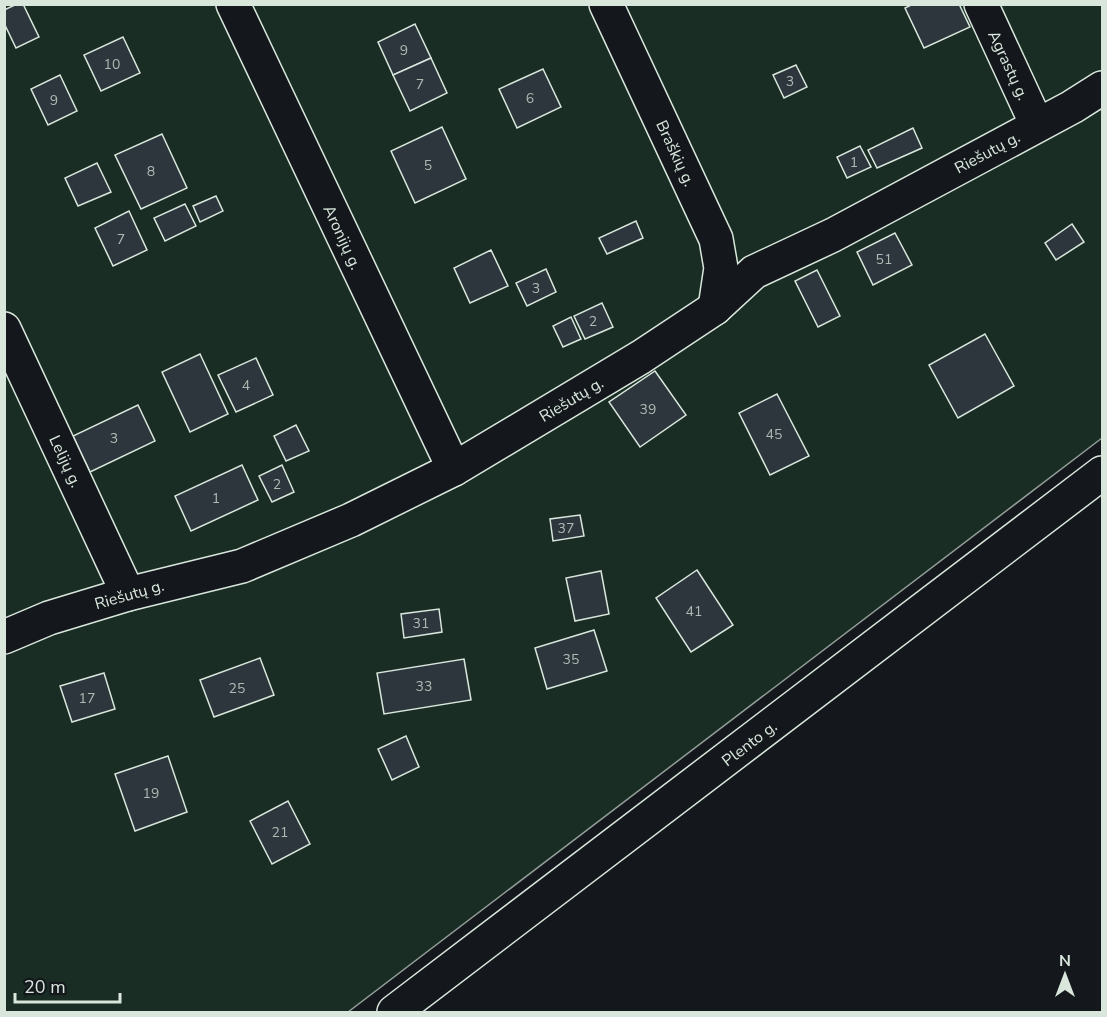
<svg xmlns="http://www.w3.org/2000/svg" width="1107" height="1017" font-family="'Nunito Sans',sans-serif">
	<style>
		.green { fill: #1a2d24; stroke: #939e99; stroke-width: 1.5 }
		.building { fill: #2c363c; stroke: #d8e6dc; stroke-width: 1.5 }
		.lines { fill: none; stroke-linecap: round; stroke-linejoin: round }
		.minor-casing { stroke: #d8e6dc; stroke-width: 36 }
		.highway-casing { stroke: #d8e6dc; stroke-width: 36 }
		.minor { stroke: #14181c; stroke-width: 33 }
		.highway { stroke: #14181c; stroke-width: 33 }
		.labels { text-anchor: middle; stroke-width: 4.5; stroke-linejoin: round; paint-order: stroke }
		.number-label { font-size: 14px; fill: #adbab4 }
		.street-label { font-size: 16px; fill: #d8e6dc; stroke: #14181c }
	</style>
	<rect width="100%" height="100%" fill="#14181c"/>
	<path class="green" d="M5 5H1102V438L348 1012H5Z"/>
	<g class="building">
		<path d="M17 4H23L39 37 16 48 4 23V10Z"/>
		<path d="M913 4H959L970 27 924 48 905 8Z"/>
		<path d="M415 24 431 58 393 75 378 42Z"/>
		<path d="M123 37 140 73 101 91 84 55Z"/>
		<path d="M431 58 447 93 410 111 393 75Z"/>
		<path d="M796 65 807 87 784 98 773 75Z"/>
		<path d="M543 69 561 107 517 128 499 89Z"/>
		<path d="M60 75 77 111 48 125 31 89Z"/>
		<path d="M442 127 466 179 415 203 391 151Z"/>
		<path d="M913 128 922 148 877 168 868 150Z"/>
		<path d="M162 134 187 188 141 209 115 155Z"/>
		<path d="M860 146 871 167 847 178 837 157Z"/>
		<path d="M97 163 111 192 78 206 65 178Z"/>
		<path d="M216 196 223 211 200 222 193 206Z"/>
		<path d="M185 204 196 226 165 241 154 218Z"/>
		<path d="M129 211 147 250 113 266 95 228Z"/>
		<path d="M636 221 643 238 607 254 599 238Z"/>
		<path d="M1072 224 1084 242 1056 260 1045 243Z"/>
		<path d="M895 233 912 265 873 285 857 252Z"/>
		<path d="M491 250 508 286 470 303 454 268Z"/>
		<path d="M546 269 556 292 527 306 516 283Z"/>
		<path d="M817 270 840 316 818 327 795 281Z"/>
		<path d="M602 303 613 327 585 339 574 316Z"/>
		<path d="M571 317 581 339 563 347 553 326Z"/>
		<path d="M985 334 1014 386 958 418 929 365Z"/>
		<path d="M200 354 228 414 190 432 162 372Z"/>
		<path d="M256 358 273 395 236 412 218 375Z"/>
		<path d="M655 371 686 415 640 447 609 402Z"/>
		<path d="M777 394 809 456 770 475 739 413Z"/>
		<path d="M138 405 155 441 90 472 73 436Z"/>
		<path d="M296 425 309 451 286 461 274 436Z"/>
		<path d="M242 465 258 500 191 531 175 496Z"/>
		<path d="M282 465 294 492 272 502 259 476Z"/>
		<path d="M580 515 584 536 553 541 550 519Z"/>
		<path d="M697 570 733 625 691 652 656 598Z"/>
		<path d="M601 571 609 614 575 621 566 578Z"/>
		<path d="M439 609 442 632 404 638 401 614Z"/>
		<path d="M594 630 607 671 547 689 535 648Z"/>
		<path d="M260 658 274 695 214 717 200 680Z"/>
		<path d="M464 659 471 700 384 714 377 673Z"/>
		<path d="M104 673 115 709 72 722 60 686Z"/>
		<path d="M406 736 419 767 392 780 378 749Z"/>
		<path d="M168 756 187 812 135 831 115 774Z"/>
		<path d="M288 801 310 844 272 864 250 821Z"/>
	</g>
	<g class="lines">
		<defs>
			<g id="minor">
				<path d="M233 4 454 469"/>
				<path d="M606 4 716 239 721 268 715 308"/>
				<path d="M981 4 1037 125"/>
				<path d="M4 329 128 594"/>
				<path d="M4 637 49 618 128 594 242 566 351 520 454 469 641 357 715 308 754 272 833 235 1072 107 1102 88"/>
			</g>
			<path id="highway" d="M394 1012 1102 473"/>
		</defs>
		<use href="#minor" class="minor-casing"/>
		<use href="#highway" class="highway-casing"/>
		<use href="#minor" class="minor"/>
		<use href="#highway" class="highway"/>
	</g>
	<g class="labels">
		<g class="number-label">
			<text x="404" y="55">9</text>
			<text x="112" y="69">10</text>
			<text x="790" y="86">3</text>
			<text x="420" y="89">7</text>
			<text x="530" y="103">6</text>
			<text x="54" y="105">9</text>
			<text x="854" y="167">1</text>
			<text x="428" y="170">5</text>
			<text x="151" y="176">8</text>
			<text x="121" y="244">7</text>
			<text x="884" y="264">51</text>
			<text x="536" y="293">3</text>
			<text x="593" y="326">2</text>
			<text x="246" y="390">4</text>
			<text x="648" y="414">39</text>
			<text x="774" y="439">45</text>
			<text x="114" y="443">3</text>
			<text x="277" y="489">2</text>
			<text x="216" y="503">1</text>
			<text x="566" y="533">37</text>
			<text x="694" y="616">41</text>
			<text x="421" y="628">31</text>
			<text x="571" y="664">35</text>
			<text x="424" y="691">33</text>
			<text x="237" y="693">25</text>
			<text x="87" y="703">17</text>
			<text x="151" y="798">19</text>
			<text x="280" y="837">21</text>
		</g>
		<g class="street-label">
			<text transform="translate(1009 65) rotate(65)" y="6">Agrastų g.</text>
			<text transform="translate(987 152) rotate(-28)" y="6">Riešutų g.</text>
			<text transform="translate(676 153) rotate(65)" y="6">Braškių g.</text>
			<text transform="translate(343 237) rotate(65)" y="6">Aronijų g.</text>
			<text transform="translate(571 399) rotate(-31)" y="6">Riešutų g.</text>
			<text transform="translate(66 461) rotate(65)" y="6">Lelijų g.</text>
			<text transform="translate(129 594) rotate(-16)" y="6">Riešutų g.</text>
			<text transform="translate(749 743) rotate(-37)" y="6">Plento g.</text>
		</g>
	</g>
	<rect width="1107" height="1017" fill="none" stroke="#d8e6dc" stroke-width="12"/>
	<g transform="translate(1065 975)" stroke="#14181c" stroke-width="4.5" paint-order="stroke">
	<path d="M0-4.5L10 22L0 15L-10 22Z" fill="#d8e6dc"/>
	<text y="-9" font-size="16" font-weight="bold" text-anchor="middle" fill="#d8e6dc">N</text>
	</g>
	<path d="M15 993v9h105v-9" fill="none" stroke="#d8e6dc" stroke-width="3"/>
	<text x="24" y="993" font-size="18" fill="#d8e6dc" stroke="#14181c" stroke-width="4.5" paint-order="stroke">20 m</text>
</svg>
